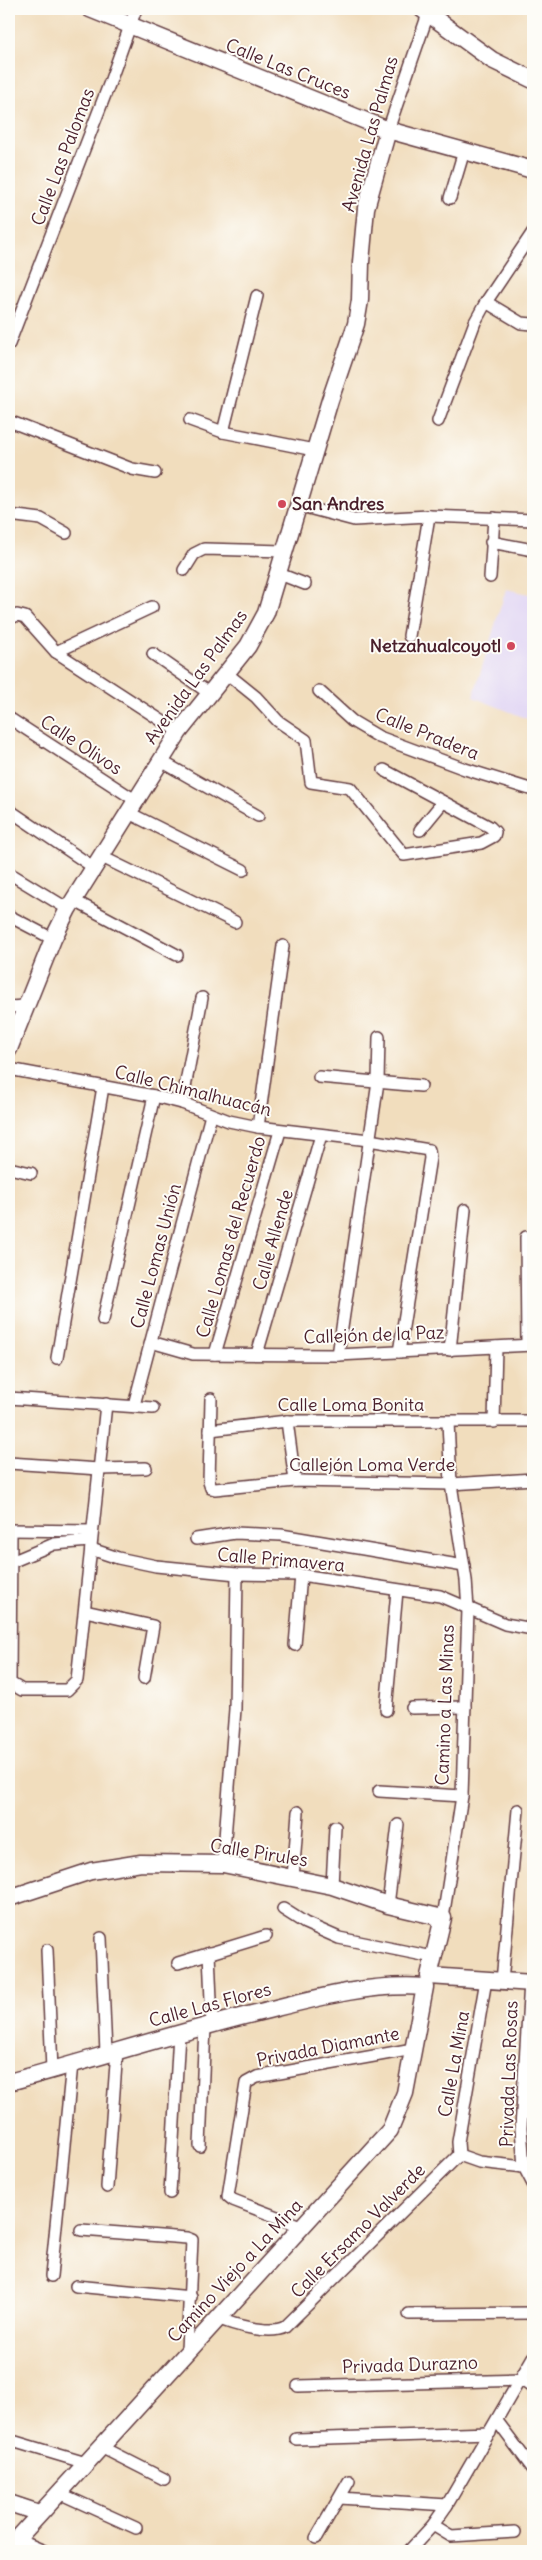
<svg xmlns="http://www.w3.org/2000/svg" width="542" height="2560" font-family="Delius,sans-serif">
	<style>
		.built { fill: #e0d4f4 }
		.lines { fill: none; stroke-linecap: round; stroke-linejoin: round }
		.street-casing { stroke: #633c41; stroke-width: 14 }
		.secondary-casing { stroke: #633c41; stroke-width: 19 }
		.street { stroke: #fff; stroke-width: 11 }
		.secondary { stroke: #fff; stroke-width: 16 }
		.poi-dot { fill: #d1495b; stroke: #fdfcf7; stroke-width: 2 }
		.labels { text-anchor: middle; stroke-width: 4; stroke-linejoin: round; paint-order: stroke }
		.street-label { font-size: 18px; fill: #4a1f2b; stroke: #fdfcf7 }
		.poi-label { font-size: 18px; font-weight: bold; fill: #4a1f2b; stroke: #fdfcf7; text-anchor: start }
	</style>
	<rect width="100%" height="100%" fill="#fdfcf7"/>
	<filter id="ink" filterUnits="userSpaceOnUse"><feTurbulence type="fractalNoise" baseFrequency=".02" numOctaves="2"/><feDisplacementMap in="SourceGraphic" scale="10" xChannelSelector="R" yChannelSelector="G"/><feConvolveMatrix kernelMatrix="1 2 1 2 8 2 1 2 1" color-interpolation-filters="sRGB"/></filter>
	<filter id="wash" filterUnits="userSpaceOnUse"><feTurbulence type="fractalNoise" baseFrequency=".0096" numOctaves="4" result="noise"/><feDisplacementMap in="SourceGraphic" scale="20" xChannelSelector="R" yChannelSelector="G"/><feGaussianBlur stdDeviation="1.12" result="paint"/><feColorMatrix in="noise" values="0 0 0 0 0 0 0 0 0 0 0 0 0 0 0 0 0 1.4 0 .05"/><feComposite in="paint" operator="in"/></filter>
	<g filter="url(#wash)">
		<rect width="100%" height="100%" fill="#f1ddbd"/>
		<path class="built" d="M506 589 533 595V721L473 697Z"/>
	</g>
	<g filter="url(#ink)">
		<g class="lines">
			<defs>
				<g id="street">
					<path d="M388 130 428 14"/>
					<path d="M450 198 464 151"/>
					<path d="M486 302 521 323 533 324"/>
					<path d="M9 344 110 82 136 9"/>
					<path d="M190 420 223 432 314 450"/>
					<path d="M9 421 132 469 155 473"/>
					<path d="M438 421 475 322 486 302 533 232"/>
					<path d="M223 432 257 296"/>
					<path d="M297 505 354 520 429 516 533 520"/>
					<path d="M9 515 41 519 66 533"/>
					<path d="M491 542 533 550"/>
					<path d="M184 570 194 554 204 549 283 551"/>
					<path d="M277 573 305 584"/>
					<path d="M490 577 494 518"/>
					<path d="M9 619 17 615 25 617 56 652 179 732"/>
					<path d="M409 636 429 516"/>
					<path d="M56 652 152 607"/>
					<path d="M153 654 209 693"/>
					<path d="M225 672 256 697 278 721 306 740 311 782 350 788 404 855 481 843 494 836 495 832 490 827 384 770"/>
					<path d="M319 691 352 721 379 737 465 769 533 790"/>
					<path d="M9 718 135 800"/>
					<path d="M161 761 258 816"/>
					<path d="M9 810 93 867"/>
					<path d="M127 812 243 870"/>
					<path d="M420 830 443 802"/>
					<path d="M100 856 235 922"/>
					<path d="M9 873 68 909"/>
					<path d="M73 900 177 955"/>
					<path d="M9 916 53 939"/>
					<path d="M9 1007 26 1006"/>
					<path d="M9 1069 154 1096 182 1103 229 1121 258 1127 369 1140 429 1150 430 1158 399 1352"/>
					<path d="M319 1077 421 1086"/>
					<path d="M182 1103 202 998"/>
					<path d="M258 1127 283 946"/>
					<path d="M9 1168 31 1173"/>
					<path d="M526 1237 527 1345"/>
					<path d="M103 1320 154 1096"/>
					<path d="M151 1342 193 1354 338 1355 533 1345"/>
					<path d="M450 1350 465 1210"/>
					<path d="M215 1354 280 1131"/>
					<path d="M257 1354 321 1135"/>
					<path d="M338 1355 378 1082 379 1037"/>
					<path d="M57 1358 103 1087"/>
					<path d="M9 1398 153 1408"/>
					<path d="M211 1399 209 1482 211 1488 215 1489 295 1481 451 1484 533 1479"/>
					<path d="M134 1405 211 1115"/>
					<path d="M287 1421 295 1481"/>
					<path d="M494 1422 496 1347"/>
					<path d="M210 1430 287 1421H533"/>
					<path d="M9 1463 99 1469 146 1468"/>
					<path d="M9 1530 91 1531"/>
					<path d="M11 1530 10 1683 22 1690H67L77 1680 106 1404"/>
					<path d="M196 1539 235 1533 281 1535 464 1566"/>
					<path d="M91 1549 118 1558 156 1566 237 1574 301 1575 440 1596 505 1624 533 1629"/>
					<path d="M9 1563 54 1544 90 1541"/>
					<path d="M85 1611 153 1626 144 1678"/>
					<path d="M295 1645 301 1575"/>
					<path d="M412 1708 465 1707"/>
					<path d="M386 1710 397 1591"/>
					<path d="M379 1791 462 1796"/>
					<path d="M223 1864 235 1709 237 1574"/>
					<path d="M293 1878 298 1812"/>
					<path d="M332 1886 335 1827"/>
					<path d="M388 1905 398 1825"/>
					<path d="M283 1909 305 1923 339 1938 433 1957"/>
					<path d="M443 1918 462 1796 468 1609 466 1580 451 1484 448 1422"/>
					<path d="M101 1938 106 2053"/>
					<path d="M47 1950 52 2070"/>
					<path d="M209 1953 212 2024"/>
					<path d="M178 1963 266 1936"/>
					<path d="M502 1981 518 1810"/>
					<path d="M530 1982 521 2128 524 2167 533 2184"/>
					<path d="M200 2146 205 2026"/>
					<path d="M459 2155 458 2142 486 1980"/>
					<path d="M459 2155 479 2162 524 2167"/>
					<path d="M107 2187 117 2050"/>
					<path d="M170 2193 179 2033"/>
					<path d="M303 2227 233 2200 228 2196 246 2083 257 2077 413 2049"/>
					<path d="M81 2230 187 2238 192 2240 187 2350"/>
					<path d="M51 2276 72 2064"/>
					<path d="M76 2286 191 2297"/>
					<path d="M409 2314 533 2313"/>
					<path d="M218 2318C233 2325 270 2335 285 2327L459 2155"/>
					<path d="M522 2380 533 2388"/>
					<path d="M298 2386 522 2380"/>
					<path d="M497 2421 533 2469"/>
					<path d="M296 2439 490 2433"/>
					<path d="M9 2440 86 2463"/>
					<path d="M101 2447 164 2479"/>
					<path d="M59 2493 136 2528"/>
					<path d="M340 2498 447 2505"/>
					<path d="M433 2525 451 2536 515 2532"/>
					<path d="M316 2538 349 2481"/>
					<path d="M16 2539 44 2551"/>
					<path d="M409 2551 433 2525 447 2505 533 2357"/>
				</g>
				<g id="secondary">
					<path d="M90 9 388 130 533 170"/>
					<path d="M422 9 492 60 533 80"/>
					<path d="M9 1049 53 939 68 909 179 732 248 646 266 613 330 400 356 324 360 300 361 262 366 208 388 130"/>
					<path d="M9 1898 91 1871 141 1863 223 1864 332 1886 388 1905 443 1918 429 1976 533 1983"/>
					<path d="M9 2082C94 2059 178 2032 264 2011 316 1998 371 1983 425 1987L405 2093 390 2130 9 2548"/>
					<path d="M9 2503 39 2513"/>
				</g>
			</defs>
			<use href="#street" class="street-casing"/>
			<use href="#secondary" class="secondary-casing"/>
			<use href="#street" class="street"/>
			<use href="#secondary" class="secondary"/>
		</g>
	</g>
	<g class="poi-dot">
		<circle cx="282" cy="504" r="5"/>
		<circle cx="511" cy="646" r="5"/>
	</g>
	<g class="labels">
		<g class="street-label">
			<text transform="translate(288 69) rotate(22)" y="6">Calle Las Cruces</text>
			<text transform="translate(370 134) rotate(-74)" y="6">Avenida Las Palmas</text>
			<text transform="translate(63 157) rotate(-69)" y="6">Calle Las Palomas</text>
			<text transform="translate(196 677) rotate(-54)" y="6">Avenida Las Palmas</text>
			<text transform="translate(427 734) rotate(22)" y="6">Calle Pradera</text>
			<text transform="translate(81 745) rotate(33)" y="6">Calle Olivos</text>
			<text transform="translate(193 1091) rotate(14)" y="6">Calle Chimalhuacán</text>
			<text transform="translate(231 1237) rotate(-74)" y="6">Calle Lomas del Recuerdo</text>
			<text transform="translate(273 1240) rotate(-74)" y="6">Calle Allende</text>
			<text transform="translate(156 1256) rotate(-75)" y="6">Calle Lomas Unión</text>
			<text transform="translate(374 1335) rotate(-2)" y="6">Callejón de la Paz</text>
			<text x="351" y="1411">Calle Loma Bonita</text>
			<text x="372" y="1471">Callejón Loma Verde</text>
			<text transform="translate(281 1560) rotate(5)" y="6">Calle Primavera</text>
			<text transform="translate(445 1705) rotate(-88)" y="6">Camino a Las Minas</text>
			<text transform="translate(259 1853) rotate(9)" y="6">Calle Pirules</text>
			<text transform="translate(210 2005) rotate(-15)" y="6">Calle Las Flores</text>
			<text transform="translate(328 2047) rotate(-11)" y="6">Privada Diamante</text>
			<text transform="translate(454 2064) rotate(-80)" y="6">Calle La Mina</text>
			<text transform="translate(509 2074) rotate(-88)" y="6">Privada Las Rosas</text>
			<text transform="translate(358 2231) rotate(-45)" y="6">Calle Ersamo Valverde</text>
			<text transform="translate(235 2271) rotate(-47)" y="6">Camino Viejo a La Mina</text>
			<text transform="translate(410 2365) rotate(-2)" y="6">Privada Durazno</text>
		</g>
		<g class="poi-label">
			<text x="292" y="510">San Andres</text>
			<text x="501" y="652" text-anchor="end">Netzahualcoyotl</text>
		</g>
	</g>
	<rect width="542" height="2560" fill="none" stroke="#fdfcf7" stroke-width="30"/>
</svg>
